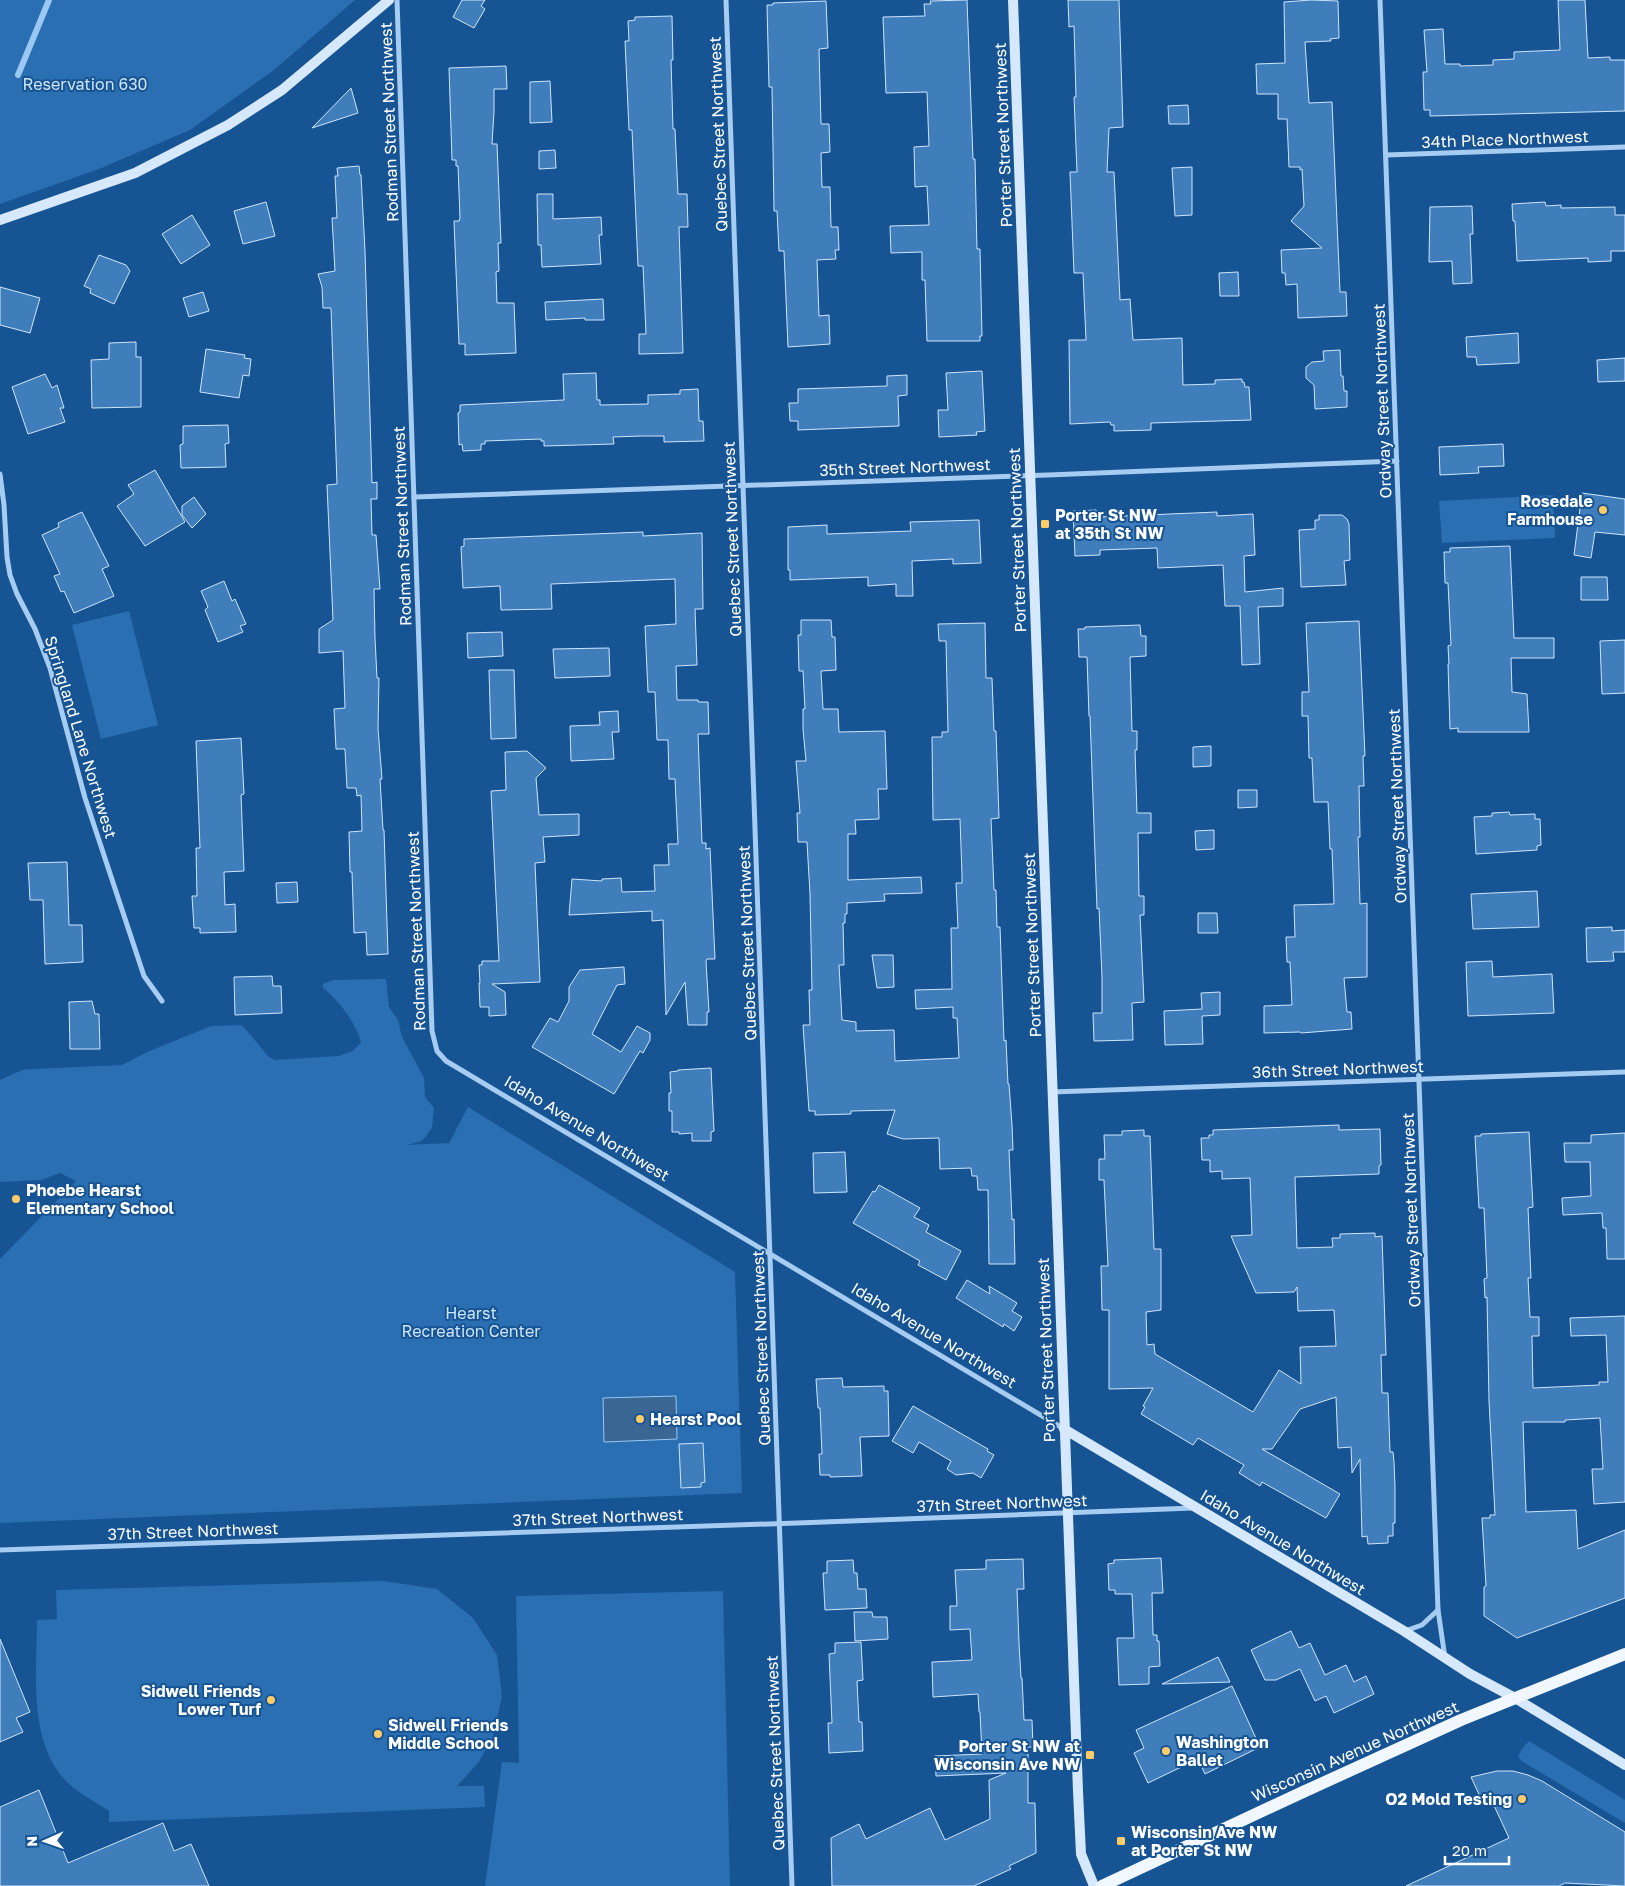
<svg xmlns="http://www.w3.org/2000/svg" width="1625" height="1886" font-family="'Golos Text',sans-serif">
	<style>
		.green { fill: #2a6fb2 }
		.water { fill: #3a6694; stroke: #9ac8f3 }
		.lines { fill: none; stroke-linecap: round; stroke-linejoin: round }
		.stream { stroke: #9ac8f3; stroke-width: 6 }
		.building { fill: #407ebb; stroke: #cee5fc }
		.street { stroke: #a7ccf1; stroke-width: 5 }
		.secondary { stroke: #d6e8fb; stroke-width: 10 }
		.primary { stroke: #f1f7ff; stroke-width: 12 }
		.poi-dot { fill: #ffcb67; stroke: #175494; stroke-width: 2 }
		.labels { text-anchor: middle; stroke-width: 4; stroke-linejoin: round; paint-order: stroke }
		.park-label { font-size: 16px; fill: #cee5fc; stroke: #175494 }
		.street-label { font-size: 16px; fill: #fff; stroke: #175494 }
		.poi-label { font-size: 16px; font-weight: bold; fill: #fff; stroke: #175494; text-anchor: start }
	</style>
	<rect width="100%" height="100%" fill="#175494"/>
	<g class="green">
		<path d="M0 0H355L274 70 190 130 99 169 0 204Z"/>
		<path d="M1553 495 1555 538 1442 543 1439 501Z"/>
		<path d="M129 611 158 725 101 739 72 625Z"/>
		<path d="M381 979H386L389 1007 398 1020 402 1037 424 1078 425 1097 434 1108 432 1128 422 1141 407 1145 449 1143 468 1107 735 1272 742 1493 0 1523V1259L76 1181 60 1173 41 1180 0 1182V1080L22 1070 33 1069 122 1065 147 1052 211 1026 242 1025 269 1057 275 1060 338 1056 353 1051 361 1042C356 1023 339 1001 323 988V984L333 980Z"/>
		<path d="M383 1581 437 1589 473 1618 497 1655 502 1696 493 1737 478 1763 457 1786H484L485 1807 109 1822V1811C96 1802 79 1794 68 1783 27 1743 37 1672 37 1620L57 1619 56 1590Z"/>
		<path d="M723 1591 730 1886H485L502 1762 519 1763 516 1596Z"/>
		<path d="M1529 1741 1625 1800V1823L1523 1762 1518 1757 1522 1749Z"/>
	</g>
	<path class="water" d="M676 1396 677 1439 604 1442 603 1398Z"/>
	<g class="lines">
		<path class="stream" d="M18 75 49 0"/>
	</g>
	<g class="building">
		<path d="M462 0H485L481 6 485 9 474 28 453 17Z"/>
		<path d="M967 0 973 159H975L977 249H980L982 336H980V341H927L925 280H922V252L891 253 890 226 929 225 927 186 915 187 914 147 929 146 927 92 886 93 883 17 925 16 924 4H931L930 1Z"/>
		<path d="M1068 0H1119L1123 127 1109 128 1107 172H1114L1120 300 1130 299 1133 340 1182 338 1183 385 1215 384V380L1242 379V382H1244L1245 387H1249L1251 420 1151 423V430L1114 431V425H1111L1110 422 1070 424 1069 340H1086L1083 273H1074L1070 172H1077L1074 97H1076L1074 26 1069 27Z"/>
		<path d="M1311 0 1338 1 1339 38 1330 39 1331 41 1305 42 1309 103 1332 102 1340 292H1346L1347 316 1298 318 1297 284 1286 285 1285 273H1282L1281 250 1322 248 1291 221 1304 206 1302 169 1300 170V167H1289L1287 119H1278V94H1257L1256 64 1285 63 1284 2Z"/>
		<path d="M1558 0H1585L1588 58 1610 57V60H1625V111L1430 116V110H1424L1423 72H1427L1424 30 1443 29 1445 64H1460V66L1493 65V60L1514 59V52L1560 50Z"/>
		<path d="M826 1 828 48 819 49 821 124H829L830 152 821 153 822 187H830L831 227H838L839 250H835L836 259 817 260 819 316 829 315 830 344 788 347 784 251H779L777 211H774L772 87H769L767 5H773V3Z"/>
		<path d="M672 16 673 60H671L673 129H675L678 194H687L688 227H679L683 353 639 354V334H646L643 266H638L632 130H629L625 41H629L628 21 635 20V17Z"/>
		<path d="M506 66 507 89H494V112L492 144H497L501 243H498L499 271 496 272 497 303H514L516 353 465 355V344H459L454 221H459L460 218 458 166H456V160H452L449 68Z"/>
		<path d="M550 81 552 122 530 123V82Z"/>
		<path d="M351 88 358 113 312 128Z"/>
		<path d="M1188 105 1189 124H1169L1168 106Z"/>
		<path d="M555 150 556 168 539 169V151Z"/>
		<path d="M359 166 360 175H361L365 251 372 483 377 482V499H371L372 535H376L380 589H374L375 638 377 678H379L378 728 382 779H380L383 830H384L388 954 367 955 366 932 354 933 352 872H350L349 832 362 831 361 795 357 796 356 788H347L345 749H336L334 709 345 708 343 651 319 653V629L333 620 327 485 337 484 331 308H323L322 287 318 274 335 271 332 218H337L335 176H338L337 168Z"/>
		<path d="M1192 167V215L1175 216 1172 168Z"/>
		<path d="M537 194H553V219L601 217 602 235H599L601 264 542 267 541 245H538Z"/>
		<path d="M266 202 275 236 243 244 234 211Z"/>
		<path d="M1545 202 1546 206 1561 205V208L1615 207V215H1625V251H1611V261L1588 262V258L1517 261 1515 221H1513L1512 204Z"/>
		<path d="M1472 206 1473 234H1470L1472 283 1453 284 1452 261 1429 262 1430 207Z"/>
		<path d="M192 215 210 245 181 264 162 234Z"/>
		<path d="M99 255 126 265 130 271 114 304 90 293 91 289 84 286Z"/>
		<path d="M1238 272 1239 296H1220L1219 273Z"/>
		<path d="M0 287 40 298 30 333 0 325Z"/>
		<path d="M203 292 209 311 189 317 183 298Z"/>
		<path d="M603 299 604 320H585V318L546 320 545 302Z"/>
		<path d="M1518 333 1519 363 1477 365 1476 357H1467L1466 337Z"/>
		<path d="M136 342V357H141V407L92 408 91 360 109 359V343Z"/>
		<path d="M206 349 245 355 244 358 251 359 249 376 243 375 239 398 200 392Z"/>
		<path d="M1340 350 1341 376H1343L1344 391H1347V407L1315 409 1314 385 1306 378V367L1312 362 1324 361 1323 351Z"/>
		<path d="M1625 358V381L1598 382 1597 360Z"/>
		<path d="M982 371 985 431 976 432 977 435 939 437 938 410H948L946 373Z"/>
		<path d="M596 373 597 400H600V405L648 404V395L680 394V390L698 389 699 421H703L704 441 664 442V436H641L613 437 614 444 544 446V441H541V439L485 441V444H481V450L463 451 462 444 459 445 458 413 460 412V405L564 400 563 374Z"/>
		<path d="M45 374 52 388 57 385 64 408H60L65 422 28 434 12 387Z"/>
		<path d="M907 375V395L898 396 899 426 798 430V421H790L789 403H798V389L887 386V376Z"/>
		<path d="M228 425 229 443 225 444 226 467 181 468 180 445 183 444V426Z"/>
		<path d="M1503 444 1504 466 1478 467 1479 473 1440 475 1439 447Z"/>
		<path d="M155 470 185 522 145 546 117 506 134 494 128 485Z"/>
		<path d="M1582 493 1625 499V535L1595 532 1591 558 1574 555Z"/>
		<path d="M194 497 206 514 192 528 182 515V506Z"/>
		<path d="M1096 510 1099 517 1217 512V516L1253 514 1255 555 1244 556 1245 592 1283 588V606L1258 607 1260 664 1242 665 1240 606H1225L1223 565 1158 568 1157 548 1100 550V555L1075 556 1073 511Z"/>
		<path d="M82 512 109 566 102 569 114 596 74 613 64 591 61 592 54 576 60 574 42 535 59 527 58 523Z"/>
		<path d="M1319 515H1342L1347 519 1349 524 1350 560 1344 561 1346 585 1301 587 1299 530 1315 529V520H1319Z"/>
		<path d="M979 520 981 563 953 564V559L912 561 913 596H896V584L868 586V577L790 580V570H788V527L827 525V534L911 531 910 522Z"/>
		<path d="M643 532V536L702 533 703 609H695L697 665 676 666 677 700H698V702H708L709 734H698L702 843H706V849L710 848 715 959H707L706 961 709 1012H707V1025H688L685 982 666 1015 663 920 652 921V911L569 915 572 879 602 881V879L621 878 622 892 655 891 654 865H669L668 844H678L675 779H669L668 740H657L655 692H648L645 626 676 624 675 579 551 584 552 609 501 610 500 586 463 588 461 547 464 546V539Z"/>
		<path d="M1510 546 1514 638H1554V658H1511L1512 692 1527 694 1529 732H1458V728L1450 729 1448 664H1449L1448 646 1451 645 1448 583H1445L1444 552H1450V548Z"/>
		<path d="M1581 577H1607L1608 600H1581Z"/>
		<path d="M224 581 232 601 235 599 246 624 240 626 243 632 218 642 205 610 208 607 201 591Z"/>
		<path d="M801 620H831L832 637H835L836 670 821 671 823 709H838L839 732 885 731 887 789H878L879 819 855 820 856 834H848V880L921 877 922 893 884 894 885 901 847 903V914H845V923H843L844 965H839L842 1020 856 1022V1031L894 1030 895 1061 959 1058 957 1018H953V1007L916 1009 915 990 952 989 951 928H958L956 883H962V875L960 819 933 820 932 737H942V732H948L946 641H939L938 624 985 623 986 678H992L994 731H996L999 818 991 819 994 890H996L997 927H1000L1004 1041 1006 1040 1008 1084H1009L1012 1125 1013 1150H1009L1012 1220 1014 1219 1015 1264H989L988 1190H978L977 1176H972L971 1168 940 1169 939 1138 903 1139 887 1134 895 1110 851 1111V1114L815 1115V1111H809L803 1025H810L809 990H812L810 894 807 842H798L797 813H800L796 761H806L803 729V709H805L803 671H799L798 635H801Z"/>
		<path d="M1359 621 1365 756H1363L1364 786H1359L1360 837H1358L1360 904 1367 903V977L1344 978 1347 1012H1351L1352 1029 1301 1033 1300 1032 1264 1033V1006L1292 1005 1290 962H1287L1286 937H1295L1294 905 1334 904 1332 849H1330L1328 802H1314L1312 758H1309L1308 716H1302V692H1309L1306 623Z"/>
		<path d="M1140 625 1141 636H1146V656L1130 657 1132 731H1137V750H1135L1137 813H1151V833H1138L1139 896H1144V915H1140L1144 1002 1132 1003 1133 1040 1094 1041 1093 1013H1102V977L1099 908 1097 909 1090 716H1089L1087 657H1079L1078 629H1085V627Z"/>
		<path d="M502 632 503 656 468 658 467 633Z"/>
		<path d="M1625 640V693L1602 694 1600 641Z"/>
		<path d="M609 648 610 676 555 678 553 649Z"/>
		<path d="M489 670H514L516 738 491 739Z"/>
		<path d="M618 711 619 732H612L614 759 571 761 570 726 600 725 599 712Z"/>
		<path d="M241 738 244 794 241 795 244 871 224 872 225 905 235 904 236 932 200 933V928H194L192 896H197L196 848H200L196 741Z"/>
		<path d="M1211 746V766L1193 767V747Z"/>
		<path d="M527 751 546 768 536 778 539 815 579 814V835L543 837 545 862 535 863 540 982 492 984 505 992 506 1015 489 1016V1007H480L479 983H480L479 965H482V961H499L491 791 506 790 505 752Z"/>
		<path d="M1238 790H1257V807L1238 808Z"/>
		<path d="M1509 812 1510 815 1535 814V819H1540L1541 845 1537 846V850L1476 854 1474 817 1492 816V813Z"/>
		<path d="M1214 830V849L1196 850 1195 831Z"/>
		<path d="M67 862 69 925H82L83 962 45 964 43 900H30L28 863Z"/>
		<path d="M297 882 298 902 277 903 276 883Z"/>
		<path d="M1537 891 1539 927 1473 929 1471 894Z"/>
		<path d="M1198 913H1217L1218 933H1198Z"/>
		<path d="M1612 927V931L1625 930V952H1613L1614 961 1587 962 1586 928Z"/>
		<path d="M872 955H893L894 987 877 988Z"/>
		<path d="M1492 961 1493 977 1552 974 1554 1013 1468 1016 1466 962Z"/>
		<path d="M624 967 625 984 617 985 592 1034 621 1052 637 1026 650 1033V1040L643 1053 640 1051 614 1094 532 1047 550 1018 558 1022 569 1001V987L580 970Z"/>
		<path d="M272 976 273 986H281L282 1013 235 1015 234 977Z"/>
		<path d="M1220 992V1015L1202 1016 1203 1044 1165 1045 1164 1011 1202 1009 1201 993Z"/>
		<path d="M92 1001 95 1014H99L100 1049H70L69 1002Z"/>
		<path d="M711 1068 714 1131 711 1132V1141H692V1133L679 1134V1132H672V1111H669V1093H671L670 1072 678 1071V1070Z"/>
		<path d="M1339 1125V1130L1380 1129 1381 1165 1379 1166V1174L1295 1177 1297 1248 1333 1247 1332 1238H1340V1234L1375 1233V1237L1382 1236 1386 1355H1381L1382 1393H1388L1390 1452H1393L1394 1462 1395 1486V1523H1393V1536H1388V1543L1368 1544 1367 1536 1362 1537 1360 1459 1352 1473 1351 1447 1338 1448 1336 1397 1300 1409 1272 1449H1262L1340 1494 1326 1518 1262 1482 1260 1486 1239 1473 1244 1465 1198 1438 1193 1445 1141 1414 1145 1407 1143 1406 1153 1388 1109 1389V1310H1102L1101 1266H1108L1104 1180H1099V1159H1105L1104 1135H1122V1131L1144 1130V1136H1150L1154 1249H1161V1310L1146 1312 1147 1345 1154 1344 1155 1354 1253 1412 1279 1370 1301 1384 1300 1347 1336 1346 1334 1310 1298 1311 1297 1287 1294 1292 1256 1293 1231 1236 1252 1235 1250 1178 1222 1179V1171L1210 1172V1160H1202L1201 1138H1209V1135H1213V1130Z"/>
		<path d="M1529 1132 1533 1207 1528 1208 1531 1278H1528L1530 1317H1539V1336H1532L1533 1388 1599 1385V1382H1608L1606 1335 1571 1336 1570 1318 1625 1316V1502L1594 1504 1592 1469H1603L1600 1418 1565 1420V1422H1523L1526 1512 1576 1510 1578 1549 1625 1530V1598L1517 1638 1484 1616V1587L1486 1586 1482 1518H1490V1515H1495L1489 1401 1487 1297 1485 1298 1484 1279 1487 1278 1484 1208H1479L1475 1136H1481V1134Z"/>
		<path d="M1625 1133V1259H1607L1606 1228H1603L1602 1213 1563 1215 1562 1198 1591 1196 1590 1162H1565L1564 1143H1591V1135Z"/>
		<path d="M845 1152 847 1192 814 1193 813 1153Z"/>
		<path d="M879 1185 920 1208 914 1217 929 1225 926 1232 961 1251 946 1280 918 1265 920 1261 853 1223 873 1191 875 1192Z"/>
		<path d="M967 1280 990 1294 989 1286 1017 1303 1012 1311 1022 1317 1014 1331 1004 1324 1003 1327 956 1298Z"/>
		<path d="M842 1378 843 1387 884 1386V1391H888L889 1436 860 1437 862 1476 830 1477V1475H820L819 1454H822L820 1408H818L816 1379Z"/>
		<path d="M913 1406 988 1449 987 1451 994 1455 981 1478 973 1473 956 1475 947 1469 951 1461 919 1442 913 1453 892 1441Z"/>
		<path d="M703 1443 705 1482 701 1483V1487L681 1488 679 1444Z"/>
		<path d="M1161 1558 1163 1593H1152L1153 1635H1157V1641H1159L1160 1666 1149 1667V1684L1119 1685 1117 1638H1134L1132 1594H1115V1590H1109L1108 1564 1114 1563V1560Z"/>
		<path d="M1023 1559 1024 1589H1017L1019 1643 1021 1678H1022L1024 1720H1032L1033 1747H1028V1803H1035L1036 1853 1009 1866 1011 1869 974 1886H832L831 1838 859 1824 866 1839 930 1808 945 1840 990 1819 989 1780 1006 1773 936 1776 935 1756 982 1754 980 1712H979L978 1694 933 1697 932 1662 972 1660 970 1629 950 1630V1606H957L955 1570 986 1569V1560Z"/>
		<path d="M853 1560 854 1573H857L858 1589H866L867 1608 825 1610 823 1573H827V1561Z"/>
		<path d="M854 1612H872L873 1617H887L888 1639 855 1641Z"/>
		<path d="M1291 1631 1299 1648 1310 1643 1325 1675 1346 1665 1354 1682 1366 1676 1374 1694 1334 1713 1326 1696 1315 1701 1300 1669 1276 1680H1265L1251 1650Z"/>
		<path d="M0 1639 30 1712 16 1718 23 1732 0 1742Z"/>
		<path d="M861 1642 863 1680 857 1681 859 1722H862L863 1751 829 1753 828 1723H832L829 1654 835 1653V1643Z"/>
		<path d="M1218 1657 1230 1682 1162 1684Z"/>
		<path d="M1232 1686 1260 1747 1205 1774 1198 1759 1148 1783 1134 1753 1144 1748 1136 1730Z"/>
		<path d="M1497 1771H1513L1528 1775 1542 1781 1625 1832V1886L1565 1883 1559 1886H1406L1509 1838 1490 1797 1482 1801 1471 1777Z"/>
		<path d="M39 1790 68 1863 163 1823 174 1851 191 1844 209 1886H0V1807Z"/>
	</g>
	<g class="lines">
		<g class="street">
			<path d="M397 0 432 1031 437 1051 446 1061 1064 1429"/>
			<path d="M726 0 792 1886"/>
			<path d="M1380 0 1438 1610 1445 1658"/>
			<path d="M1386 155 1625 147"/>
			<path d="M0 474 4 505 7 557 10 575 17 594 35 629 50 668 85 798 144 976 162 1001"/>
			<path d="M414 497 1048 475 1397 461"/>
			<path d="M1052 1092 1625 1072"/>
			<path d="M0 1550 797 1523 1193 1508"/>
			<path d="M1405 1631 1422 1625 1438 1610"/>
		</g>
		<g class="secondary">
			<path d="M1013 0 1078 1791 1081 1854 1094 1886"/>
			<path d="M0 220 135 173 228 125 282 90 389 0"/>
			<path d="M1064 1429 1404 1631 1470 1674 1515 1698 1625 1765"/>
		</g>
		<path class="primary" d="M1102 1886 1303 1792 1461 1720 1625 1654"/>
	</g>
	<g class="poi-dot">
		<circle cx="1603" cy="510" r="5"/>
		<rect x="1040" y="519" width="10" height="10" rx="2.5"/>
		<circle cx="16" cy="1199" r="5"/>
		<circle cx="640" cy="1419" r="5"/>
		<circle cx="271" cy="1700" r="5"/>
		<circle cx="378" cy="1734" r="5"/>
		<circle cx="1166" cy="1751" r="5"/>
		<rect x="1085" y="1750" width="10" height="10" rx="2.5"/>
		<circle cx="1522" cy="1799" r="5"/>
		<rect x="1116" y="1836" width="10" height="10" rx="2.5"/>
	</g>
	<g class="labels">
		<g class="park-label">
			<text x="85" y="90">Reservation 630</text>
			<text x="471" y="1319">Hearst<tspan x="471" dy="18">Recreation Center</tspan></text>
		</g>
		<g class="street-label">
			<text transform="translate(389 122) rotate(-92)" y="6">Rodman Street Northwest</text>
			<text transform="translate(718 134) rotate(-92)" y="6">Quebec Street Northwest</text>
			<text transform="translate(1003 135) rotate(-92)" y="6">Porter Street Northwest</text>
			<text transform="translate(1505 139) rotate(-2)" y="6">34th Place Northwest</text>
			<text transform="translate(1382 401) rotate(-92)" y="6">Ordway Street Northwest</text>
			<text transform="translate(905 467) rotate(-2)" y="6">35th Street Northwest</text>
			<text transform="translate(402 526) rotate(-92)" y="6">Rodman Street Northwest</text>
			<text transform="translate(732 539) rotate(-92)" y="6">Quebec Street Northwest</text>
			<text transform="translate(1017 540) rotate(-92)" y="6">Porter Street Northwest</text>
			<text transform="translate(81 737) rotate(73)" y="6">Springland Lane Northwest</text>
			<text transform="translate(1397 806) rotate(-92)" y="6">Ordway Street Northwest</text>
			<text transform="translate(416 931) rotate(-92)" y="6">Rodman Street Northwest</text>
			<text transform="translate(747 943) rotate(-92)" y="6">Quebec Street Northwest</text>
			<text transform="translate(1032 945) rotate(-92)" y="6">Porter Street Northwest</text>
			<text transform="translate(1338 1069) rotate(-2)" y="6">36th Street Northwest</text>
			<text transform="translate(587 1128) rotate(31)" y="6">Idaho Avenue Northwest</text>
			<text transform="translate(1411 1210) rotate(-92)" y="6">Ordway Street Northwest</text>
			<text transform="translate(934 1335) rotate(31)" y="6">Idaho Avenue Northwest</text>
			<text transform="translate(761 1348) rotate(-92)" y="6">Quebec Street Northwest</text>
			<text transform="translate(1046 1350) rotate(-92)" y="6">Porter Street Northwest</text>
			<text transform="translate(1002 1503) rotate(-2)" y="6">37th Street Northwest</text>
			<text transform="translate(598 1517) rotate(-2)" y="6">37th Street Northwest</text>
			<text transform="translate(193 1531) rotate(-2)" y="6">37th Street Northwest</text>
			<text transform="translate(1283 1542) rotate(31)" y="6">Idaho Avenue Northwest</text>
			<text transform="translate(1355 1751) rotate(-24)" y="6">Wisconsin Avenue Northwest</text>
			<text transform="translate(775 1753) rotate(-92)" y="6">Quebec Street Northwest</text>
		</g>
		<g class="poi-label">
			<text x="1593" y="507" text-anchor="end">Rosedale<tspan x="1593" dy="18">Farmhouse</tspan></text>
			<text x="1055" y="521">Porter St NW<tspan x="1055" dy="18">at 35th St NW</tspan></text>
			<text x="26" y="1196">Phoebe Hearst<tspan x="26" dy="18">Elementary School</tspan></text>
			<text x="650" y="1425">Hearst Pool</text>
			<text x="261" y="1697" text-anchor="end">Sidwell Friends<tspan x="261" dy="18">Lower Turf</tspan></text>
			<text x="388" y="1731">Sidwell Friends<tspan x="388" dy="18">Middle School</tspan></text>
			<text x="1176" y="1748">Washington<tspan x="1176" dy="18">Ballet</tspan></text>
			<text x="1080" y="1752" text-anchor="end">Porter St NW at<tspan x="1080" dy="18">Wisconsin Ave NW</tspan></text>
			<text x="1512" y="1805" text-anchor="end">O2 Mold Testing</text>
			<text x="1131" y="1838">Wisconsin Ave NW<tspan x="1131" dy="18">at Porter St NW</tspan></text>
		</g>
	</g>
	<g transform="translate(45 1841) rotate(268)" stroke="#175494" stroke-width="4" paint-order="stroke">
	<path d="M0-4L9 19L0 12L-9 19Z" fill="#ffffff"/>
	<text y="-8" font-size="14" font-weight="bold" text-anchor="middle" fill="#ffffff">N</text>
	</g>
	<path d="M1445 1856v8h64v-8" fill="none" stroke="#ffffff" stroke-width="2.5"/>
	<text x="1452" y="1856" font-size="15" fill="#ffffff" stroke="#175494" stroke-width="4" paint-order="stroke">20 m</text>
</svg>
